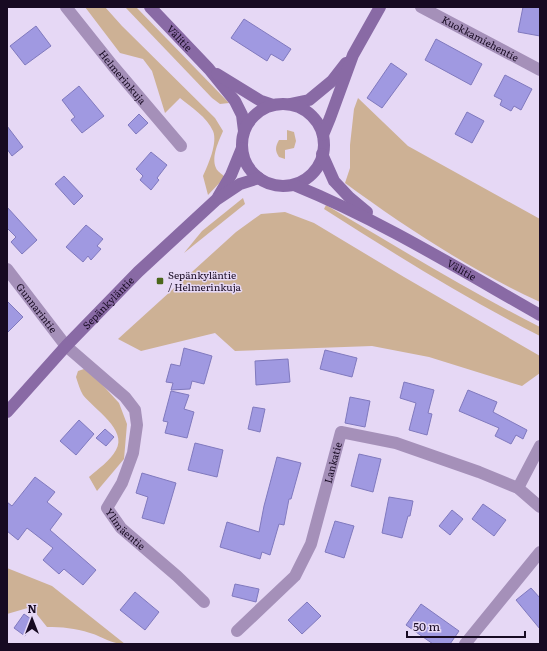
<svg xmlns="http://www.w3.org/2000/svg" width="547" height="651" font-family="Literata,serif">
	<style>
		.green { fill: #cdb195 }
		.building { fill: #a099e1; stroke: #8079be }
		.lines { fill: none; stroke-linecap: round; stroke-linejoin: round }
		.minor { stroke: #a590b9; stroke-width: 12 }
		.secondary { stroke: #896aa5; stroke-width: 12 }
		.poi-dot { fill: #4b671a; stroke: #e6d8f5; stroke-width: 1.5 }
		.labels { text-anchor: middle; stroke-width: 3; stroke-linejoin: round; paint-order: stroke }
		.street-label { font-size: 10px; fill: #170a22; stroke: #e6d8f5 }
		.poi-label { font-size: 10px; fill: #170a22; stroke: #e6d8f5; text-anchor: start }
	</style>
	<rect width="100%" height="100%" fill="#e6d8f5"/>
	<g class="green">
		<path d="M85 7H105L122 26 215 118 223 131C219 141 211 156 216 168 217 171 222 174 225 177L208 195 203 176C208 165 218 143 213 131 207 117 191 107 180 98L165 113 152 71 143 59 120 53Z"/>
		<path d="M125 7H136L229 103 220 104 212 98Z"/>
		<path d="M358 98 408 146 540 219V302C472 271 405 227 345 183L350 168V145L354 109Z"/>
		<path d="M287 130 294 132 296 141 294 148 285 150V159L279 157C275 151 275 147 279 140H287Z"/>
		<path d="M243 198 245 204 184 253 202 231Z"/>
		<path d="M326 205C397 247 467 290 540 327V336C464 298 395 254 324 209Z"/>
		<path d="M285 212 314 223 404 277 540 356V373L522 386 429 357 372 346 235 351 215 333 141 351 118 339 236 232 261 214Z"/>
		<path d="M87 368 119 403 127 424 124 459 97 491 89 477C98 469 110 461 116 450 128 430 94 409 83 395 80 390 78 383 76 377L78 371Z"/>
		<path d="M7 568 52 586 125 644C110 644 104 637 90 633 75 628 62 627 47 627L31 607 7 614Z"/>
	</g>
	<g class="building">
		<path d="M523 7H540V36L518 32Z"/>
		<path d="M244 19 291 49 283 61 271 54 267 61 231 38Z"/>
		<path d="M36 26 51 46 25 65 10 46Z"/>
		<path d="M436 39 482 64 471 85 425 60Z"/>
		<path d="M391 63 407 74 382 108 367 98Z"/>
		<path d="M505 75 532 89 521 110 514 106 511 111 500 105 502 100 494 96Z"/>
		<path d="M79 86 104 116 82 133 71 120 75 117 62 100Z"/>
		<path d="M467 112 484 121 472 143 455 134Z"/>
		<path d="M139 114 148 123 136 134 128 125Z"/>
		<path d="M7 126 23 147 12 156 7 149Z"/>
		<path d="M151 152 167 165 157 178 159 180 151 190 140 180 143 176 136 169Z"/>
		<path d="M64 176 83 196 74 205 55 184Z"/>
		<path d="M7 207 37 240 22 254 11 242 16 237 7 228Z"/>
		<path d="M86 225 103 239 97 246 101 249 91 260 88 256 83 262 66 247Z"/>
		<path d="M7 301 23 317 7 333Z"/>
		<path d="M184 348 212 356 204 384 192 381 190 389 171 390 173 383 166 382 171 364 180 366Z"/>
		<path d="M325 350 357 358 352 377 320 369Z"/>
		<path d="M288 359 290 382 256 385 255 361Z"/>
		<path d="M404 382 434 390 428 413 432 414 427 435 409 430 416 403 400 398Z"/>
		<path d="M468 390 497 402 493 412 527 430 523 439 516 435 511 444 495 436 499 428 459 411Z"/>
		<path d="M171 391 189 395 184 409 194 412 187 438 165 433 168 422 163 421Z"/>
		<path d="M350 397 370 401 365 427 345 423Z"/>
		<path d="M253 407 265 409 260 432 248 429Z"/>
		<path d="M79 420 94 434 76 455 60 441Z"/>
		<path d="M105 429 114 437 106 446 96 438Z"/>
		<path d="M195 443 223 450 217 477 188 470Z"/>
		<path d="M359 454 381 459 373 492 351 486Z"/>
		<path d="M277 457 301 463 291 499H289L284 525 279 524 270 555 262 552 260 559 220 547 227 522 259 532 264 506Z"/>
		<path d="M142 473 176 483 164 524 142 518 148 497 136 493Z"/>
		<path d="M35 477 55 492 47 502 62 514 50 530 96 570 83 585 64 569 59 574 43 560 53 548 27 528 18 540 7 531V502L12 506Z"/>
		<path d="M389 497 413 501 410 516H408L402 538 382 533Z"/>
		<path d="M483 504 506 520 494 536 472 519Z"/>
		<path d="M452 510 463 519 450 535 439 526Z"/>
		<path d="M335 521 354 526 344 558 325 552Z"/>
		<path d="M235 584 259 589 256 602 232 596Z"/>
		<path d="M531 588 540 598V629L516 600Z"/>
		<path d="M135 592 159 612 145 630 120 610Z"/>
		<path d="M307 602 321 616 302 634 288 620Z"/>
		<path d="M421 604 459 631 450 644H433L406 625Z"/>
		<path d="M24 614 35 622 25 636 14 628Z"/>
	</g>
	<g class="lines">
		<g class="minor">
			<path id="s1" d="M66 7 113 66 181 146"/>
			<path id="s2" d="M421 7 540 70"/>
			<path id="s3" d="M7 269 66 346 125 397 135 410 137 425 133 453 122 483 107 508 121 528 177 576 204 602"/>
			<path d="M518 488 540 446"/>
			<path id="s4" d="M237 631 295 576 311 544 341 432 396 443 479 472 518 488 540 507"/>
			<path d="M465 644 540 552"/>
		</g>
		<g class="secondary">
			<path id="s5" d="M150 7 209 69 235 101 242 115 244 131"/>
			<path d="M217 74 261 101 273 105"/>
			<path d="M290 104 309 100 332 81 346 63"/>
			<circle cx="283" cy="145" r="41"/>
			<path d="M323 135 330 118 353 55 380 7"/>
			<path d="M322 154 334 181 349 197 367 212"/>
			<path id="s6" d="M294 185C380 220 459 269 540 315"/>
			<path d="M218 197 231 175 242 148"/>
			<path id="s7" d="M7 412 66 346 138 272 216 200 240 184 259 178"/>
		</g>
	</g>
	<rect class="poi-dot" x="156" y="277" width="8" height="8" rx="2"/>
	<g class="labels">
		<g class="street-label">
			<text dy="4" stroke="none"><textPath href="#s5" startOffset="43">Välitie</textPath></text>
			<text dy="4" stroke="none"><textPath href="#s2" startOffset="67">Kuokkamiehentie</textPath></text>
			<text dy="4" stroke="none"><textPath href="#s1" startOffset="90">Helmerinkuja</textPath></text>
			<text dy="4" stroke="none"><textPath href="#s6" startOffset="188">Välitie</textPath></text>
			<text dy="4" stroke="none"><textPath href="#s7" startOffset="149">Sepänkyläntie</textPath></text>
			<text dy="4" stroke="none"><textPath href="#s3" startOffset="49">Gunnarintie</textPath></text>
			<text dy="4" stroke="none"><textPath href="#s4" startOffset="200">Lankatie</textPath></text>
			<text dy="4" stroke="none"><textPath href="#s3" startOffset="324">Ylimäentie</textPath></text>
		</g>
		<g class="poi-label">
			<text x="168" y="279">Sepänkyläntie<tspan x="168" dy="12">/ Helmerinkuja</tspan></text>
		</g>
	</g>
	<rect width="547" height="651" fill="none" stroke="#170a22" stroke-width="16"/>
	<g transform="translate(32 619)" stroke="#e6d8f5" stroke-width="3" paint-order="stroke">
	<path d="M0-3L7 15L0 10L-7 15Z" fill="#170a22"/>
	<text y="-6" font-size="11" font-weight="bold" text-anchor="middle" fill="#170a22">N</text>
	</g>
	<path d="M407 631v6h118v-6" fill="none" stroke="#170a22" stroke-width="2"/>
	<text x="413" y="631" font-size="12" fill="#170a22" stroke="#e6d8f5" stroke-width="3" paint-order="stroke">50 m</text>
</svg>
